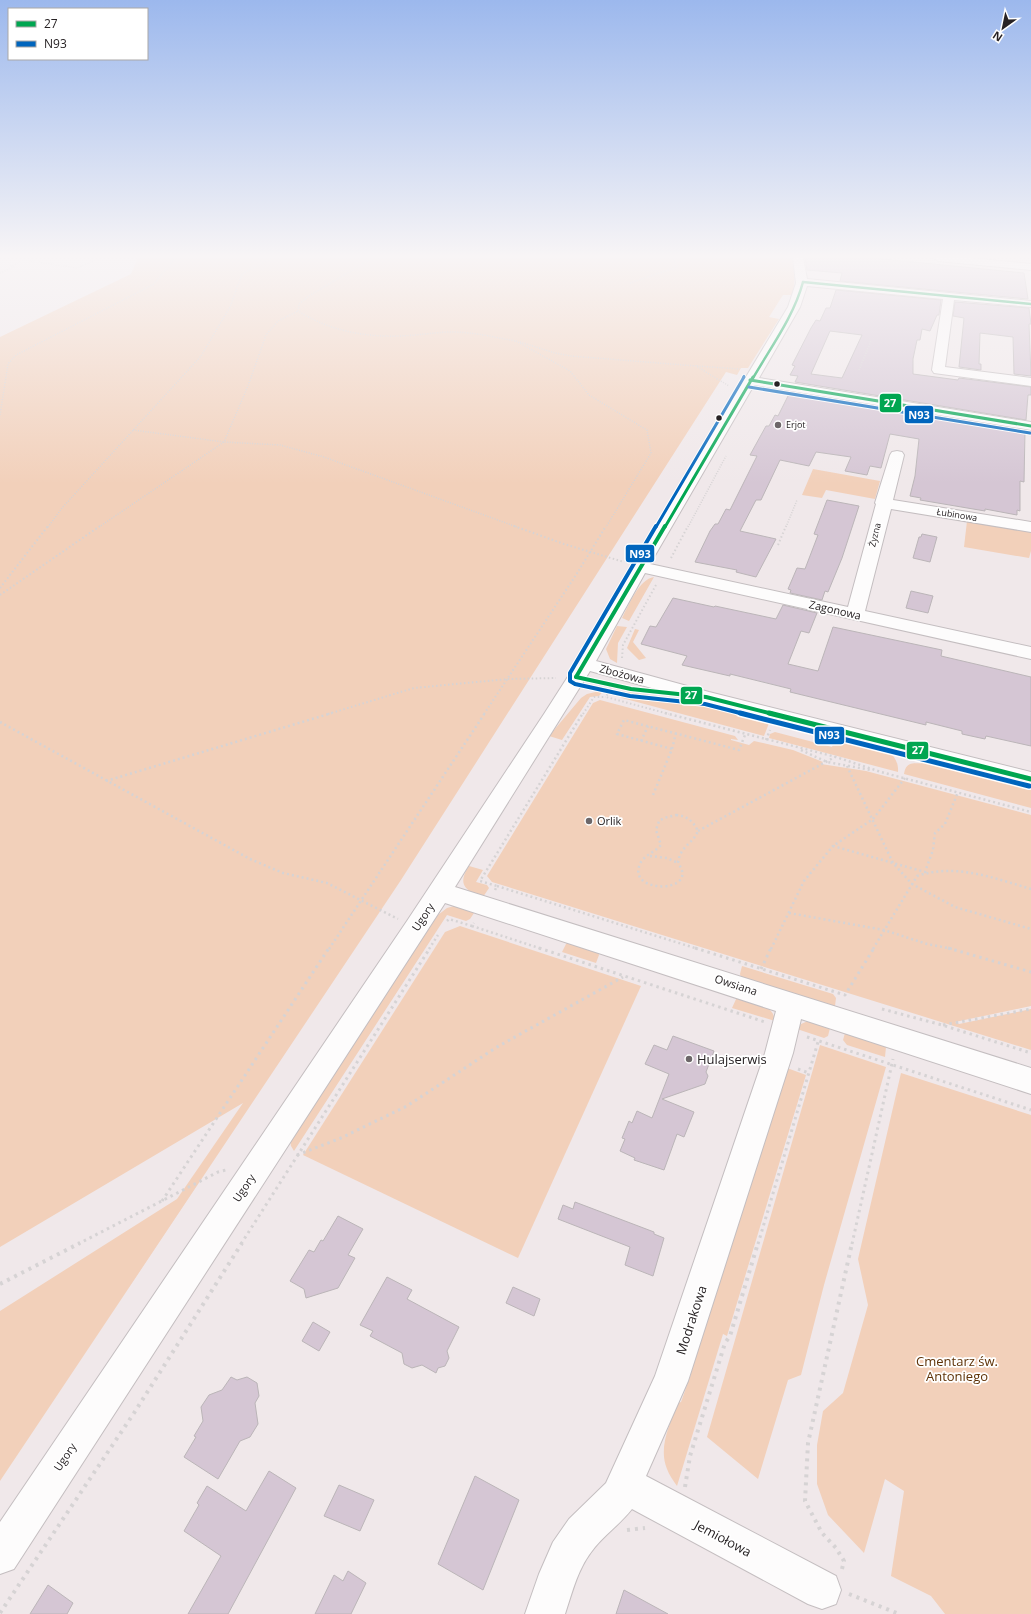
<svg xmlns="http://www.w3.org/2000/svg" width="1031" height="1614" font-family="'Open Sans',sans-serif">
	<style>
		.green { fill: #f2d0ba }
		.building { fill: #d5c6d4; stroke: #bbb5b8; fill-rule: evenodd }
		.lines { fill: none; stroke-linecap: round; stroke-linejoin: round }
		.minor-casing { stroke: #c4bec0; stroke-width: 2 }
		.path-far4 { stroke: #d6d3d4; stroke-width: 1.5; stroke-dasharray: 1 1.5; stroke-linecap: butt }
		.path-far3 { stroke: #d6d3d4; stroke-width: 2; stroke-dasharray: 1.5 2.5; stroke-linecap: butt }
		.path-far2 { stroke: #d6d3d4; stroke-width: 2.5; stroke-dasharray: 2 3; stroke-linecap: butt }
		.path-far1 { stroke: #d6d3d4; stroke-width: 3; stroke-dasharray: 2.5 4; stroke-linecap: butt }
		.path { stroke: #d6d3d4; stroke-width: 4; stroke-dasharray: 3 5; stroke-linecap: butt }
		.minor { fill: #fdfcfc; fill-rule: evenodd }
		.bus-1-far3-casing { stroke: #fff; stroke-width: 4 }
		.bus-1-far2-casing { stroke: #fff; stroke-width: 5 }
		.bus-1-far1-casing { stroke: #fff; stroke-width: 6 }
		.bus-1-casing { stroke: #fff; stroke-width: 8 }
		.bus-2-far3-casing { stroke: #fff; stroke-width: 4 }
		.bus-2-far2-casing { stroke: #fff; stroke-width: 5 }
		.bus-2-far1-casing { stroke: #fff; stroke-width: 6 }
		.bus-2-casing { stroke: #fff; stroke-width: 8 }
		.bus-1-far3 { stroke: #00a651; stroke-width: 2.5 }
		.bus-1-far2 { stroke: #00a651; stroke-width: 3 }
		.bus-1-far1 { stroke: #00a651; stroke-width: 4 }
		.bus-1 { stroke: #00a651; stroke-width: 5 }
		.bus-2-far3 { stroke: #0065bd; stroke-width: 2.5 }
		.bus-2-far2 { stroke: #0065bd; stroke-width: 3 }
		.bus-2-far1 { stroke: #0065bd; stroke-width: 4 }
		.bus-2 { stroke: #0065bd; stroke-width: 5 }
		.bus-dot { fill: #272224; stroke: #fff; stroke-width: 1.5 }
		.poi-dot { fill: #6d6769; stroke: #fff; stroke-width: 1.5 }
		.labels { text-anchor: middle; stroke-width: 3.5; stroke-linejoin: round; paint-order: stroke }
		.far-poi-label { font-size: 9px; fill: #272224; stroke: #fff; text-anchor: start }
		.far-street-label { font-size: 9px; fill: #272224; stroke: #fff }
		.street-label { font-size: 11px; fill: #272224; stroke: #fff }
		.poi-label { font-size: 11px; fill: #272224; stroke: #fff; text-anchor: start }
		.near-poi-label { font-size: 13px; fill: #272224; stroke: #fff; text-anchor: start }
		.near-street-label { font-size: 13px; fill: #272224; stroke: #fff }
		.near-park-label { font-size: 13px; fill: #5e3206; stroke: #fff }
		.line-badge { stroke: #fff; stroke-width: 1.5 }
		.badge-label { font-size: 11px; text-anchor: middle; font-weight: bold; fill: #fff }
	</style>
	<rect width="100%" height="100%" fill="#f0e8ea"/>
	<g class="green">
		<path d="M138 258H792C794 272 796 282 792 295H783L769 317 779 319 748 368H741L737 375 726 372 401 880 0 1481V1311L177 1199 243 1103 0 1247V337L131 274Z"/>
		<path d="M813 469 880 481 875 499 826 490 822 498 802 495Z"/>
		<path d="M967 521 1031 531V551L1029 558 964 547Z"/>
		<path d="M654 577 629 621 622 618C629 605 639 579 654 577Z"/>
		<path d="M617 626 627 627 618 643 617 663 610 659 606 649Z"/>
		<path d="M635 629 639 630 633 642 646 658 639 660 627 648Z"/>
		<path d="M604 690 599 696 590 697 562 740 549 736 581 698 587 694Z"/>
		<path d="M620 691 695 701 771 718 764 736 622 698 619 694Z"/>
		<path d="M600 700 735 736 738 740 731 739V740L749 745 754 741 793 750 823 762 821 764 866 771 1031 815V1006L955 1022 959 1024 1031 1009V1050L492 882 487 876 593 703Z"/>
		<path d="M775 732 832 747 836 735C857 740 900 743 898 772L769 738 770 734Z"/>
		<path d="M902 751 1031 785V808L904 774C907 757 918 767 929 761Z"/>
		<path d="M469 866 483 870 476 882 487 885 489 888 483 897C465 891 457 884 469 866Z"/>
		<path d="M454 906 476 910 470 919 466 921 447 915 294 1151 291 1146 290 1140 438 915 447 908Z"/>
		<path d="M460 926 641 986 518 1258 303 1155 445 932Z"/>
		<path d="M568 942 597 949 599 955 596 963 562 952 566 944Z"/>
		<path d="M742 966 833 994 836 998 835 1006 831 1007 741 978 740 974Z"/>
		<path d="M737 997C752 1002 773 1003 775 1021L732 1008Z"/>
		<path d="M808 1021 830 1028 828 1036 824 1038 797 1029 801 1024Z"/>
		<path d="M845 1033 883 1042 886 1047 885 1057 847 1045 843 1040Z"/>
		<path d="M820 1045 886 1067 824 1285 801 1375 788 1380 758 1479 707 1437Z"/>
		<path d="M787 1068 806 1075 727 1336 723 1334 677 1486C673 1480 669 1475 667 1469 658 1447 670 1424 678 1403L681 1402 691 1374 690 1369Z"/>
		<path d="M901 1073 1031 1115V1614H945L931 1596 891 1576 904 1491 885 1479 864 1553 828 1515 817 1484V1445L823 1411 843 1393 868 1305 858 1259Z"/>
	</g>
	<g class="building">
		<path d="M805 258H872L1024 273 1028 299 840 281 842 273 807 270Z"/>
		<path d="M836 290 941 300 939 315H937L930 331 922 329 920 340H917L913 359V374L958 380 959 378 1031 387V395H1028L1026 420 795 382 798 376 790 375 795 366 792 365 811 328 816 320 820 321 826 308H830ZM830 331 862 335 842 378 811 374Z"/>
		<path d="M955 302 1029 308 1031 324H1029L1031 376 1014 374 1013 337 980 333 979 364H981V370L959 367 964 318 953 316Z"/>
		<path d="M790 392 1025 431 1024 482 1020 481V511L1017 510V515L985 509V511L920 500 921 498 910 496 915 476 919 439 890 434 881 468 870 466 867 475 845 471 851 457 816 452 809 466 780 460 761 500H756L740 531 776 539 756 577 736 572 737 570 695 562 710 531 715 524H718L726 509 730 510 757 456 750 455 766 426H769L775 415 778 416Z"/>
		<path d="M827 500 859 506 842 558 828 592 825 591 822 600 790 593 791 590 788 589 797 568 805 569 818 535 814 534Z"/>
		<path d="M922 534 937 537 930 562 913 558 919 537H921Z"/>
		<path d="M911 591 933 596 928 613 906 608Z"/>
		<path d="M673 598 714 607 715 606 776 619 783 605 817 613 809 633 801 631 788 664 818 671 833 627 942 650 941 656 1031 677V746L986 736 985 739 962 734V731L926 722V725L790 692 791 689 730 674V676L682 665 687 656 641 644 650 626 656 627Z"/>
		<path d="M673 1036 714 1051 706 1072 708 1076 705 1084 662 1099 694 1112 684 1137 677 1134 664 1170 634 1160 635 1158 620 1151 625 1139 622 1138 629 1121 632 1123 637 1111 652 1118 669 1074 645 1064 654 1045 667 1050Z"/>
		<path d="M575 1202 654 1232V1234L664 1238 653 1276 625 1265 630 1247 558 1219 563 1205 573 1209Z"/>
		<path d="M338 1216 363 1229 348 1255 355 1258 338 1288 306 1298 304 1289 290 1281 309 1250 314 1252 321 1240 323 1241Z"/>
		<path d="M387 1277 412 1290 407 1299 459 1327 447 1351 449 1358 445 1366 438 1368 436 1373 422 1365 412 1368 404 1364 402 1353 370 1336 373 1331 360 1325Z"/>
		<path d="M513 1287 540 1299 534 1316 506 1303Z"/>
		<path d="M313 1322 330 1332 319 1351 302 1341Z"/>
		<path d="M231 1377 237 1380 247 1377 257 1383 259 1396 255 1403 258 1424 250 1437 240 1441 218 1479 184 1457 196 1437 194 1436 203 1421 201 1407 209 1395 222 1390Z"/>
		<path d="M269 1471 296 1488 228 1614H188L221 1556 184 1531 199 1505 197 1503 207 1486 246 1511Z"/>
		<path d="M475 1476 519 1500 483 1590 438 1564Z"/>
		<path d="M339 1485 374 1500 360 1531 324 1516Z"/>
		<path d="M348 1571 366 1583 351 1614H315L334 1575 343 1581Z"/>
		<path d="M48 1585 73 1603 67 1614H30Z"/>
		<path d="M624 1590 668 1614H616Z"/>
	</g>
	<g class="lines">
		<defs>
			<g id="minor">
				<path d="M793 258H803L807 279 1031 301V307L954 300 945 367 1031 378V386L934 373 932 370 943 299 807 286 800 307 759 378 1031 422V430L754 385 650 564 848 607 876 504 875 503 890 455 892 452 897 451 902 452 904 455 893 500 1031 522V532L891 509 865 611 1031 647V659L645 573 596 661 709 692 1031 772V786L706 703 590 671 455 887 1031 1068V1094L801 1019 793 1053 688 1381 646 1476 836 1576 841 1590 836 1604 822 1609 808 1604 632 1509C621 1523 607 1533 595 1547 578 1567 573 1590 565 1614H525L539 1574 553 1542 569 1519 606 1483 655 1376 765 1053 776 1011 445 903 14 1569 0 1574V1522L407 921 544 714 576 664 632 567 788 307 796 283Z"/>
				<path d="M933 258H972L1031 264V270L938 261Z"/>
			</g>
		</defs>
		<use href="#minor" class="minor-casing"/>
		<g class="path-far4">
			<path d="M372 258 309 296 299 304 298 311C333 333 374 339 415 335 427 334 439 332 452 332 473 332 494 337 515 341"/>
			<path d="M0 273 14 267 11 266 24 260 77 268 100 258"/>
			<path d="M630 283 677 267 673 258"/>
			<path d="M516 341 570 371 589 395 647 430 651 453 606 527"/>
			<path d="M520 342 555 353 571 356 696 366 729 386"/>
			<path d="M697 366 740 369"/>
			<path d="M859 370 871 341"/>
			<path d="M0 415 8 364 16 355 154 284 175 258"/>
			<path d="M133 430 224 442 280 445 324 457 517 527"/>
			<path d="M48 527 62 508 201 356 230 307 242 274 272 258"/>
			<path d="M99 527 224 442 248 386 266 335 278 321 298 311"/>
			<path d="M688 527 726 456"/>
			<path d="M786 527 797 500"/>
		</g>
		<g class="path-far3">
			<path d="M514 526 564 544 624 562"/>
			<path d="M778 545 786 526"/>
			<path d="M671 558 688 526"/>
			<path d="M0 588 48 526"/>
			<path d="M0 595 100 526"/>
			<path d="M622 658 623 645 656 585"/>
			<path d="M611 687 606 697 669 714"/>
			<path d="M328 714 414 688 508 679 556 678"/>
			<path d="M484 714 576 575 606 526"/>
			<path d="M583 714 594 697H606"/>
		</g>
		<g class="path-far2">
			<path d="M665 713 836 757 881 772 1031 812"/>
			<path d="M0 722 250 859 283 873 327 883 398 919"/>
			<path d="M766 740 770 730"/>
			<path d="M641 741 648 726"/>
			<path d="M672 749 676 733"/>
			<path d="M801 750 827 762 871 770"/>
			<path d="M847 766 893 863 912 884 955 907 1031 929"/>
			<path d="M905 778 873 819 833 846 925 872 933 850 935 833 945 824 958 792"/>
			<path d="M106 781 332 713"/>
			<path d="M653 795 672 749 617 734 624 720 739 750 745 735"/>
			<path d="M676 815C687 816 693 821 698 831 692 845 680 846 678 863 701 894 626 894 640 864 643 856 655 852 661 845L656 830 659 821 664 818Z"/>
			<path d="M698 831 835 757"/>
			<path d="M650 856 667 858 678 863"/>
			<path d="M497 886 698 949"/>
			<path d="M495 890 497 886 480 881 583 713"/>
			<path d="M789 913 884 930 927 944 953 949"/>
			<path d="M447 921 449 919 472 926 474 923"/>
			<path d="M472 926 542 949"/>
			<path d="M329 949 485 713"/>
			<path d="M429 949 438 935"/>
			<path d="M771 949 804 881 833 846"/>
			<path d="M873 949 917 876C955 863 994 878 1031 889"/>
		</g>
		<g class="path-far1">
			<path d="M539 948 765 1022"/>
			<path d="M695 948 845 995 874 948"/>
			<path d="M948 948 1031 972"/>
			<path d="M761 969 771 948"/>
			<path d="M882 1009 942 1025 1031 1053"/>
			<path d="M943 1025 1031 1009"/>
			<path d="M807 1037 1031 1110"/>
			<path d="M798 1069 809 1073"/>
			<path d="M297 1155 341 1138 407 1106 497 1047 623 977"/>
			<path d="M162 1201 329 948"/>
			<path d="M78 1244 218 1172 226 1170"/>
			<path d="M241 1244 430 948"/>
			<path d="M758 1244 818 1042"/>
			<path d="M852 1244 893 1059"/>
		</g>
		<g class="path">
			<path d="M0 1284 80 1243"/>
			<path d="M685 1487 690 1456 725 1343 730 1336 758 1243"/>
			<path d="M627 1530 645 1528"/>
			<path d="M842 1569 844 1561 836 1548 822 1533 805 1501 808 1443 852 1243"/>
			<path d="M849 1594 899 1614"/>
			<path d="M0 1613 134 1413 242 1243"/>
		</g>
		<use href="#minor" class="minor"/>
		<defs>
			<g id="bus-1-far3">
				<path d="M803 282 1031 304"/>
				<path d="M753 378C771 347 794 316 803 282"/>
			</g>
			<g id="bus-1-far2">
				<path d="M750 380 1031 426"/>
				<path d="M665 527 753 377"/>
			</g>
			<g id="bus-1-far1">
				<path d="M576 677 631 689 706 697 773 714"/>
				<path d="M576 677 665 526"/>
			</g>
			<path id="bus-1" d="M769 713 1031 779"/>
			<path id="bus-2-far3" d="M743 378 744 376"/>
			<g id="bus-2-far2">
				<path d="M749 387 1030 433"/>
				<path d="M656 527 744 377"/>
			</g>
			<path id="bus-2-far1" d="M656 526 570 673V681L575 684 630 696 705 704 744 714"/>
			<path id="bus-2" d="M740 713 1029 786"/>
		</defs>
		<use href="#bus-1-far3" class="bus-1-far3-casing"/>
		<use href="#bus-1-far2" class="bus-1-far2-casing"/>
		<use href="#bus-1-far1" class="bus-1-far1-casing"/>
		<use href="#bus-1" class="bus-1-casing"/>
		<use href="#bus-2-far3" class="bus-2-far3-casing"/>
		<use href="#bus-2-far2" class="bus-2-far2-casing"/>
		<use href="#bus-2-far1" class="bus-2-far1-casing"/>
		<use href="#bus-2" class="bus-2-casing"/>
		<use href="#bus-1-far3" class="bus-1-far3"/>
		<use href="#bus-1-far2" class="bus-1-far2"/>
		<use href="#bus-1-far1" class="bus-1-far1"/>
		<use href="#bus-1" class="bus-1"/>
		<use href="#bus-2-far3" class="bus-2-far3"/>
		<use href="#bus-2-far2" class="bus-2-far2"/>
		<use href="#bus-2-far1" class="bus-2-far1"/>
		<use href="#bus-2" class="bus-2"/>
	</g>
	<linearGradient id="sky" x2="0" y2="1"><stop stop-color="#9cb8ed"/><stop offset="0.53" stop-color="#f8f5f6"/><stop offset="1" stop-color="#f8f5f6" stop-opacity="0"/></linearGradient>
	<rect width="1031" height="484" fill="url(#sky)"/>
	<g class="bus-dot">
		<circle cx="777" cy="384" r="3.5"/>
		<circle cx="719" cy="418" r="3.5"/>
	</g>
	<g class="poi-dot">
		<circle cx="778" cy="425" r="4"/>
		<circle cx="589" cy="821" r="4"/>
		<circle cx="689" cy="1059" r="4"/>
	</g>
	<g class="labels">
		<g class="far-poi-label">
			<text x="786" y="428">Erjot</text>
		</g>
		<g class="far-street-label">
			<text transform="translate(957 515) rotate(9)" y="3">Łubinowa</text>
			<text transform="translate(875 535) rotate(-76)" y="3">Żyzna</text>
		</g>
		<g class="street-label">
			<text transform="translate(835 610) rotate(13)" y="4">Zagonowa</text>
			<text transform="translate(622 674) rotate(15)" y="4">Zbożowa</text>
			<text transform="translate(423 917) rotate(-57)" y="4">Ugory</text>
			<text transform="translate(736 985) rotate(18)" y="4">Owsiana</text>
			<text transform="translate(244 1188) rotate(-56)" y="4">Ugory</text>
			<text transform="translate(65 1457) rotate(-56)" y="4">Ugory</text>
		</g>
		<g class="poi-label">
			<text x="597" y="825">Orlik</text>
		</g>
		<g class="near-poi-label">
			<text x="697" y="1064">Hulajserwis</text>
		</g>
		<g class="near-street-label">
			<text transform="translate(691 1320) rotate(-72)" y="5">Modrakowa</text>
			<text transform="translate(723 1538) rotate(28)" y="5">Jemiołowa</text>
		</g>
		<g class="near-park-label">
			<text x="957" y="1366">Cmentarz św.<tspan x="957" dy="15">Antoniego</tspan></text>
		</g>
	</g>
	<g class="line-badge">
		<rect x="879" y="393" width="23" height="20" rx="4" fill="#00a651"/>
		<rect x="904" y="405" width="30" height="19" rx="4" fill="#0065bd"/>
		<rect x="625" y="544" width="30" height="19" rx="4" fill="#0065bd"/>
		<rect x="680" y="686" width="23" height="19" rx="4" fill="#00a651"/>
		<rect x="814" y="726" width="31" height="19" rx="4" fill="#0065bd"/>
		<rect x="906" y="741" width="23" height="19" rx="4" fill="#00a651"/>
	</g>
	<g class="badge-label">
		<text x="890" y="407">27</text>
		<text x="919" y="419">N93</text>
		<text x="640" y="558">N93</text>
		<text x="691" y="699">27</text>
		<text x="829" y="739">N93</text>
		<text x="918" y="754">27</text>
	</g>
	<rect x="8" y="8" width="140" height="52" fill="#ffffff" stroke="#a9a7a7"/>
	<rect x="16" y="21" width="20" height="6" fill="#00a651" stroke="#a9a7a7"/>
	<text x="44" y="28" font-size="12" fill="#272224">27</text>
	<rect x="16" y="41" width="20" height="6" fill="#0065bd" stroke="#a9a7a7"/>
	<text x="44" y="48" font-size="12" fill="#272224">N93</text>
	<g transform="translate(1003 28) rotate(213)" stroke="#ffffff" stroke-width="3" paint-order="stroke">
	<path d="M0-3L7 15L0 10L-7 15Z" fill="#272224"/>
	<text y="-6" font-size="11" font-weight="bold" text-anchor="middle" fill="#272224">N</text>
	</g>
</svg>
